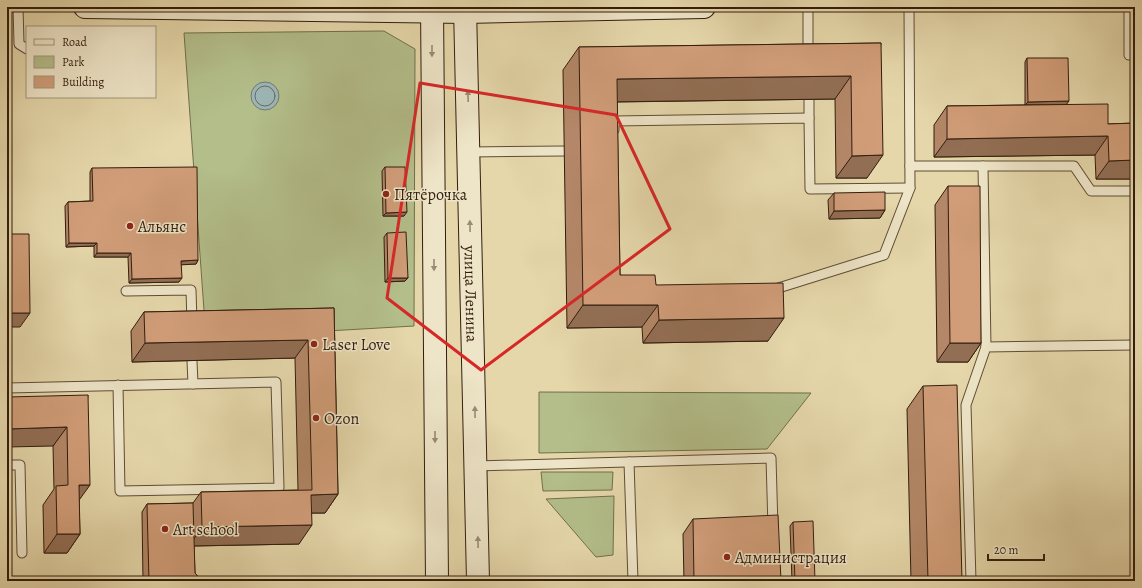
<svg xmlns="http://www.w3.org/2000/svg" width="1142" height="588" font-family="Alegreya,serif">
	<style>
		.green { fill: #b3be8a; stroke: #726e4c }
		.water { fill: #9cb6b5; stroke: #727972 }
		.lines { fill: none; stroke-linecap: round; stroke-linejoin: round }
		.shore { stroke: #676a62; stroke-width: 1 }
		.lane-casing { stroke: #5f4c35; stroke-width: 11 }
		.secondary-casing { stroke: #321d0e; stroke-width: 24 }
		.lane { stroke: #eee5c8; stroke-width: 9 }
		.secondary { stroke: #eee5c8; stroke-width: 22 }
		.wall { fill: #b38767; stroke: #321d0e }
		.shaded-wall { fill: #926e54; stroke: #321d0e }
		.building { fill: #d09d78; stroke: #321d0e }
		.oneway { fill: #998b74 }
		.marked { fill: none; stroke: #d62828; stroke-width: 3; stroke-linejoin: round }
		.poi-dot { fill: #8f2418; stroke: #eee5c8; stroke-width: 1.5 }
		.labels { text-anchor: middle; stroke-width: 3; stroke-linejoin: round; paint-order: stroke }
		.poi-label { font-size: 16px; fill: #321d0e; stroke: #eee5c8; text-anchor: start }
		.street-label { font-size: 16px; fill: #321d0e; stroke: #eee5c8 }
	</style>
	<rect width="100%" height="100%" fill="#e5d7aa"/>
	<filter id="stains"><feTurbulence type="fractalNoise" baseFrequency=".005" numOctaves="4"/><feColorMatrix values="0 0 0 0 .2 0 0 0 0 .09 0 0 0 0 .02 0 0 0 .5 -.17"/></filter>
	<radialGradient id="worn" r=".72"><stop offset=".6" stop-color="#630" stop-opacity="0"/><stop offset="1" stop-color="#630" stop-opacity=".3"/></radialGradient>
	<g class="green">
		<path d="M384 31 415 49 414 326 206 338 184 33Z"/>
		<path d="M539 392 811 393 767 449 539 453Z"/>
		<path d="M613 472 612 490 543 491 541 472Z"/>
		<path d="M614 496 613 555 596 557 546 499Z"/>
	</g>
	<circle class="water" cx="265" cy="96" r="14"/>
	<g class="lines">
		<circle class="shore" cx="265" cy="96" r="10"/>
		<defs>
			<g id="lane">
				<path d="M18 7 19 44 27 49"/>
				<path d="M808 7V56"/>
				<path d="M1129 55V7"/>
				<path d="M809 99V118"/>
				<path d="M614 130V121L809 118 810 189 910 188"/>
				<path d="M469 152 564 151"/>
				<path d="M910 166H1074L1091 191H1135"/>
				<path d="M983 166 986 347"/>
				<path d="M772 290 884 255 910 188 909 7"/>
				<path d="M126 291 191 290 192 322"/>
				<path d="M192 361 193 384"/>
				<path d="M7 388 276 382 279 488 120 491 118 385"/>
				<path d="M629 462 633 581"/>
				<path d="M7 465H20L22 553"/>
				<path d="M476 466 771 458 773 528"/>
				<path d="M971 581 966 405 986 347 1135 345"/>
			</g>
			<g id="secondary">
				<path d="M85 7 466 12 704 7"/>
				<path d="M432 7 437 581"/>
				<path id="s1" d="M465 7 478 581"/>
			</g>
		</defs>
		<use href="#lane" class="lane-casing"/>
		<use href="#secondary" class="secondary-casing"/>
		<use href="#lane" class="lane"/>
		<use href="#secondary" class="secondary"/>
	</g>
	<g class="wall">
		<path d="M881 43 867 178H836L835 99 617 102 620 275 656 285 768 341 643 343 642 327 567 328 563 70 579 47Z"/>
		<path d="M1027 58 1069 101 1066 104 1108 124 1135 123V179H1096L1095 155 934 157V125L947 106 1025 105V62Z"/>
		<path d="M385 167 404 216H383L382 171Z"/>
		<path d="M92 168 198 260 196 264H181L179 282 129 283 128 257H94V246L66 247 65 206 68 202 90 201V172Z"/>
		<path d="M948 186 981 343 968 362H937L935 205Z"/>
		<path d="M834 193 885 210 880 218 829 219 828 200Z"/>
		<path d="M387 233 408 278 405 281 385 282 384 237Z"/>
		<path d="M334 308 338 494 325 513H312L299 544 194 546 195 573 202 581H143L142 512 147 504 193 503 201 492 298 490 295 358 132 362 131 331 144 312Z"/>
		<path d="M923 386 962 581H911L907 409Z"/>
		<path d="M88 395 79 501 80 534 67 553H44L43 505 54 489 53 446Z"/>
		<path d="M693 519 781 581H684L683 534Z"/>
		<path d="M793 522 815 581H792L790 526Z"/>
	</g>
	<g class="shaded-wall">
		<path d="M851 76 835 99 601 102 617 79Z"/>
		<path d="M1069 101 1066 105H1025L1028 102Z"/>
		<path d="M1108 136 1095 155 934 157 947 139Z"/>
		<path d="M883 155 867 178H836L852 156Z"/>
		<path d="M1135 160V179H1096L1109 161Z"/>
		<path d="M885 210 880 218 829 219 834 211Z"/>
		<path d="M407 212 404 216H383L386 213Z"/>
		<path d="M69 243H97L94 246 66 247Z"/>
		<path d="M97 253H131L128 257H94Z"/>
		<path d="M198 260 196 264 179 265 181 261Z"/>
		<path d="M182 278 179 282 129 283 132 279Z"/>
		<path d="M388 278H408L405 281 385 282Z"/>
		<path d="M583 305H658L642 327 567 328Z"/>
		<path d="M7 313H30L20 327H7Z"/>
		<path d="M784 318 768 341 643 343 659 320Z"/>
		<path d="M308 340 295 358 132 362 145 343Z"/>
		<path d="M950 343H981L968 362H937Z"/>
		<path d="M67 427 53 446 7 447V429Z"/>
		<path d="M79 485H90L77 503Z"/>
		<path d="M338 494 325 513H298L311 495Z"/>
		<path d="M312 525 299 544 189 546 202 527Z"/>
		<path d="M57 534H80L67 553H44Z"/>
	</g>
	<g class="building">
		<path d="M881 43 883 155 852 156 851 76 617 79 620 275H655L656 285 783 283 784 318 659 320 658 305H583L579 47Z"/>
		<path d="M1027 58H1068L1069 101 1028 102Z"/>
		<path d="M1108 104V124L1135 123V160L1109 161 1108 136 947 139V106Z"/>
		<path d="M197 167 198 260 181 261 182 278 132 279 131 253H97V243H69L68 202 93 201 92 168Z"/>
		<path d="M385 167H405L407 212 386 213Z"/>
		<path d="M948 186H980L981 343H950Z"/>
		<path d="M885 192V210L834 211V193Z"/>
		<path d="M406 232 408 278H388L387 233Z"/>
		<path d="M7 234H29L30 313H7Z"/>
		<path d="M334 308 338 494 311 495 312 525 202 527 201 492 312 490 308 340 145 343 144 312Z"/>
		<path d="M957 385 962 581H928L923 386Z"/>
		<path d="M88 395 90 485H79L80 534H57L56 486 68 485 67 427 7 429V397Z"/>
		<path d="M193 503 195 573 202 581H149L147 504Z"/>
		<path d="M778 515 781 581H694L693 519Z"/>
		<path d="M813 521 815 581H795L793 522Z"/>
	</g>
	<defs><path id="oneway-solid" d="M-6-.8H1V-3.2L6.5 0L1 3.2V.8H-6Z"/></defs>
	<g class="oneway">
		<use href="#oneway-solid" transform="translate(432 51) rotate(90)"/>
		<use href="#oneway-solid" transform="translate(468 96) rotate(-92)"/>
		<use href="#oneway-solid" transform="translate(470 226) rotate(-91)"/>
		<use href="#oneway-solid" transform="translate(434 265) rotate(90)"/>
		<use href="#oneway-solid" transform="translate(475 412) rotate(-91)"/>
		<use href="#oneway-solid" transform="translate(435 437) rotate(90)"/>
		<use href="#oneway-solid" transform="translate(478 542) rotate(-91)"/>
	</g>
	<path class="marked" d="M420 83 616 115 670 229 481 370 387 298Z"/>
	<g class="poi-dot">
		<circle cx="386" cy="194" r="4"/>
		<circle cx="130" cy="226" r="4"/>
		<circle cx="314" cy="344" r="4"/>
		<circle cx="316" cy="418" r="4"/>
		<circle cx="165" cy="529" r="4"/>
		<circle cx="727" cy="557" r="4"/>
	</g>
	<g class="labels">
		<g class="poi-label">
			<text x="394" y="200">Пятёрочка</text>
			<text x="138" y="232">Альянс</text>
			<text x="322" y="350">Laser Love</text>
			<text x="324" y="424">Ozon</text>
			<text x="173" y="535">Art school</text>
			<text x="735" y="563">Администрация</text>
		</g>
		<g class="street-label">
			<text dy="6" stroke="none"><textPath href="#s1" startOffset="287">улица Ленина</textPath></text>
		</g>
	</g>
	<rect width="1142" height="588" fill="none" stroke="#e5d7aa" stroke-width="24"/>
	<rect x="8" y="8" width="1126" height="572" fill="none" stroke="#321d0e" stroke-width="2"/>
	<rect x="12" y="12" width="1118" height="564" fill="none" stroke="#321d0e"/>
	<rect x="26" y="26" width="130" height="72" fill="#eee5c8" stroke="#a3957e"/>
	<rect x="34" y="39" width="20" height="6" fill="#eee5c8" stroke="#a3957e"/>
	<text x="62" y="46" font-size="12" fill="#321d0e">Road</text>
	<rect x="34" y="56" width="20" height="12" fill="#b3be8a" stroke="#a3957e"/>
	<text x="62" y="66" font-size="12" fill="#321d0e">Park</text>
	<rect x="34" y="76" width="20" height="12" fill="#d09d78" stroke="#a3957e"/>
	<text x="62" y="86" font-size="12" fill="#321d0e">Building</text>
	<path d="M988 554v6h56v-6" fill="none" stroke="#321d0e" stroke-width="2"/>
	<text x="994" y="554" font-size="12" fill="#321d0e" stroke="#eee5c8" stroke-width="3" paint-order="stroke">20 m</text>
	<rect width="100%" height="100%" filter="url(#stains)"/>
	<rect width="100%" height="100%" fill="url(#worn)"/>
</svg>
